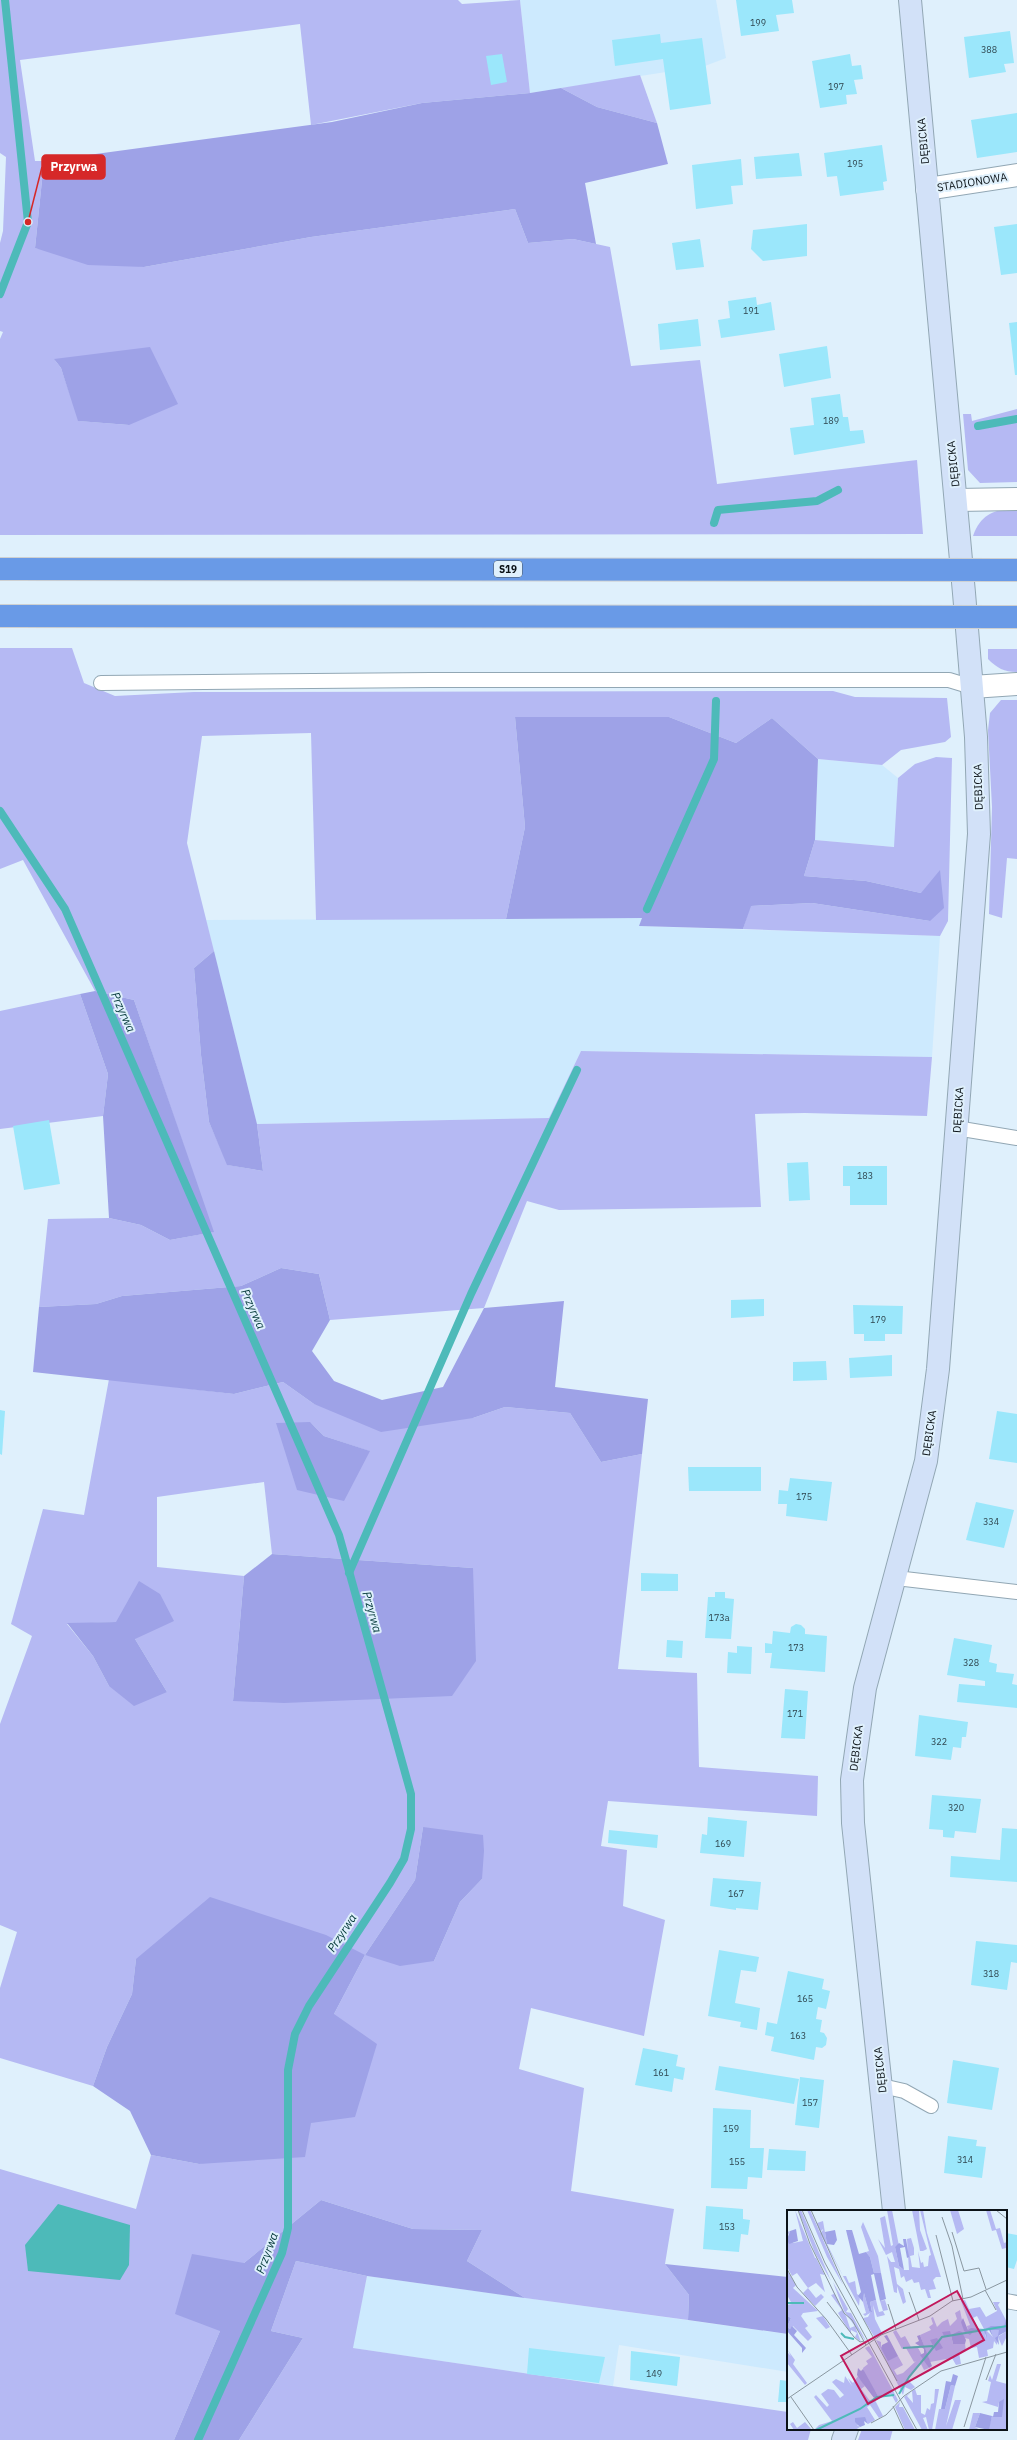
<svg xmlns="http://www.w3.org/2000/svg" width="1017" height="2440" font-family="'IBM Plex Sans',sans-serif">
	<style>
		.built { fill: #cdeafe }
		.green { fill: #b5b9f3; fill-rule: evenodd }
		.forest { fill: #9ea2e7 }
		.water { fill: #4dbab9 }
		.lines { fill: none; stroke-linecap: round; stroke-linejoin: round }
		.stream { stroke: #4dbab9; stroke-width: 8 }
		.building { fill: #9be7fb }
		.lane-casing { stroke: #92a7b4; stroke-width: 16 }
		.street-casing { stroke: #92a7b4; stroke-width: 24 }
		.secondary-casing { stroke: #92a7b4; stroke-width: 24 }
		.lane { stroke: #fff; stroke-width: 14 }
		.street { stroke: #fff; stroke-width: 22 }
		.secondary { stroke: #d2e1f8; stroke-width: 22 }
		.highway-bridge-casing { stroke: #ced0d1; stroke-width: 24; stroke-linecap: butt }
		.highway-bridge { stroke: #699ae7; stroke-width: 22 }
		.labels { text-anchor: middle; stroke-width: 4; stroke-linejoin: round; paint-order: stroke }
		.number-label { font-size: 9px; fill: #2f4750 }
		.shield { fill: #dff0fc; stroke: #4b555c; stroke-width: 1 }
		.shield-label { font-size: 10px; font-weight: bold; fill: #0b1217 }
		.street-label { font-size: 11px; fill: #0b1217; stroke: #dff0fc }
		.water-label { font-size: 12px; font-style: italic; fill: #053a3a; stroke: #dff0fc }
		.inset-river { fill: none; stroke: #4dbab9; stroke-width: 2 }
		.inset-road { fill: none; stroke: #8a97a0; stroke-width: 1 }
		.view { fill: #c2185b; fill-opacity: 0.15; stroke: #c2185b; stroke-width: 2 }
		.inset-edge { fill: none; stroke: #0b1217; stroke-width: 2 }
		.leader { fill: none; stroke: #d62828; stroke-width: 1.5 }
		.callout-dot { fill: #d62828; stroke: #dff0fc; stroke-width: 1.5 }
		.callout { fill: #d62828; stroke: #d62828; stroke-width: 1.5 }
		.callout-label { font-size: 12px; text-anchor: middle; font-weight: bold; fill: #fff }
	</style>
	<rect width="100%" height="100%" fill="#dff0fc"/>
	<g class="built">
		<path d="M520 0H716L726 58 705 66 530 93Z"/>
		<path d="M818 759 882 765 898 778 895 847 815 840Z"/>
		<path d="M643 918 640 926 940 936 932 1057 581 1051 549 1118 257 1124 206 920Z"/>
		<path d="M367 2276 788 2334V2372L619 2345 613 2386 352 2348Z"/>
	</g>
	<g class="green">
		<path d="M0 0H458L462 4 520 0 530 93 422 103 311 125 300 24 20 60 35 161H44L35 248 144 267 311 237 515 209 528 243 573 239 610 247 631 366 700 360 717 484 917 460 923 534 0 535V339L3 332 0 331V243L3 231 6 157 0 153ZM54 359 129 425 79 421 61 368Z"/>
		<path d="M640 75 657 123 597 107 561 88Z"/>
		<path d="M1017 409V482L980 483 968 470 963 414H971L972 421Z"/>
		<path d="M1017 507V536H973C981 513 995 510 1017 507Z"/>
		<path d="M0 648H72L84 683 115 696 194 692 833 691 855 697 947 698 951 737 945 742 901 750 882 765 818 759 772 718 736 743 669 717H515L525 827 506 919 316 920 311 733 202 736 187 843 214 951 194 968 201 1055 209 1122 228 1165 263 1171 257 1124 549 1118 581 1051 932 1057 927 1116 805 1113 755 1114 761 1207 559 1210 527 1201 484 1308 330 1320 319 1274 281 1268 241 1286 122 1296 96 1304 39 1307 48 1219 109 1218 141 1225 170 1240 213 1232 134 1000 95 991 23 860 0 869Z"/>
		<path d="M988 649H1017V672C1004 672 997 668 988 659Z"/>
		<path d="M1001 700H1017V859L1007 858 1002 918 989 914 992 807 988 730 990 713Z"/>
		<path d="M936 757 952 758 948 921 940 936 743 929 750 906 812 903 930 921 921 893 866 881 804 876 815 840 894 847 898 778 915 764Z"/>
		<path d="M80 994 108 1074 103 1116 0 1129V1011Z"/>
		<path d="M109 1379 234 1394 283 1382 314 1404 473 1418 505 1407 570 1413 601 1462 642 1454 618 1669 697 1673 699 1767 818 1776 817 1816 608 1801 601 1846 627 1850 623 1906 665 1920 644 2036 531 2008 519 2069 584 2088 571 2191 674 2209 665 2264 689 2295 688 2320 525 2298 467 2261 482 2230 413 2229 321 2200 244 2263 220 2331 174 2440H0V2169L136 2209 151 2155 199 2164 311 2123 334 2014 365 1955 136 1959 132 1994 107 2047 93 2086 0 2058V1988L17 1932 0 1925V1724L32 1636 11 1624 43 1509 84 1515ZM310 1422 324 1436 369 1451 356 1475ZM264 1482 272 1554 473 1568 233 1701 244 1576 157 1567V1497ZM116 1622 135 1639 167 1692 109 1686 93 1656 67 1624ZM423 1827 482 1879 460 1902 434 1961 365 1955 415 1880Z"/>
		<path d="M296 2261 367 2276 353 2348 788 2412V2429H811L808 2440H239L303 2338 271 2331Z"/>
		<path d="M862 2429H893L890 2440H858Z"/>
	</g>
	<g class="forest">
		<path d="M561 88 597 107 657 123 668 164 585 183 596 244 573 239 528 243 515 209 311 237 144 267 88 265 35 248 44 161 332 122 422 103 530 93Z"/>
		<path d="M150 347 178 404 129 425 78 421 61 368 54 359Z"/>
		<path d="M515 717H669L736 743 772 718 818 759 815 840 804 876 866 881 921 893 940 870 944 908 930 921 812 903 751 906 743 929 639 926 642 918 506 919 525 827Z"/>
		<path d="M214 951 257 1124 263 1171 227 1165 209 1122 201 1055 194 968Z"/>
		<path d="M95 991 134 1000 214 1232 170 1240 141 1225 109 1218 103 1116 108 1074 80 994Z"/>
		<path d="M281 1268 319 1274 330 1320 312 1351 334 1381 382 1400 443 1387 484 1308 564 1301 555 1387 648 1399 642 1454 601 1462 570 1413 505 1407 473 1418 381 1432 314 1404 283 1382 234 1394 33 1372 39 1307 96 1304 122 1296 241 1286Z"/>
		<path d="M310 1422 324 1436 370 1451 344 1501 297 1490 276 1423Z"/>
		<path d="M272 1554 473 1568 476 1661 452 1696 284 1703 233 1701 244 1576Z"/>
		<path d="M139 1581 160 1594 174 1621 135 1639 167 1692 134 1706 109 1686 93 1656 67 1623 116 1622Z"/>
		<path d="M423 1827 483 1835 484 1851 482 1879 460 1902 434 1961 400 1966 365 1955 334 2014 377 2044 355 2117 311 2123 305 2157 199 2164 151 2155 130 2111 93 2086 107 2047 132 1994 136 1959 210 1897 326 1935 365 1955 415 1880Z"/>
		<path d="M321 2200 413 2229 482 2230 467 2261 525 2298 367 2276 296 2261 271 2331 303 2338 239 2440H174L220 2331 175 2314 192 2254 244 2263Z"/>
		<path d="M665 2264 788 2277V2334L688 2320 689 2295Z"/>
	</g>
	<path class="water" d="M58 2204 130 2225 129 2265 120 2280 28 2271 25 2245Z"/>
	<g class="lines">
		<g class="stream">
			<path d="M0 294 28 222 5 0"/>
			<path d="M978 426 1017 419"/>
			<path d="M714 523 718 510 817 501 838 490"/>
			<path d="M0 811 65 909 339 1535 411 1794V1829L404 1859 390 1883 309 2006 295 2034 288 2070V2228L282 2253 198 2440"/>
			<path d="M647 909 714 759 716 701"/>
			<path d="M349 1573 471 1294 577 1070"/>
		</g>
	</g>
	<g class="building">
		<path d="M736 0H792L794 13 776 15 779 31 741 36Z"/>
		<path d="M1010 31 1014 63 1004 64 1006 72 969 78 964 37Z"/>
		<path d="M660 34 661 43 702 38 711 104 670 110 663 59 615 66 612 40Z"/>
		<path d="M502 54 507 82 491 85 486 56Z"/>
		<path d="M850 54 852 66 861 65 863 79 854 80 857 94 846 95 847 104 820 108 812 61Z"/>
		<path d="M1017 113V152L977 158 971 120Z"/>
		<path d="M882 145 887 181 883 182 884 190 840 196 837 176 827 177 824 153Z"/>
		<path d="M799 153 802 176 756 179 754 157Z"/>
		<path d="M741 159 743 185 731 186 733 204 696 209 692 165Z"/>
		<path d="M807 224V256L763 261 751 249 753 230Z"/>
		<path d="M1017 224V273L1001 275 994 227Z"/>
		<path d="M700 239 704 267 676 270 672 243Z"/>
		<path d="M756 297 757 305 771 302 775 330 721 338 718 320 730 318 728 301Z"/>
		<path d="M698 319 701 346 660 350 658 324Z"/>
		<path d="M1017 322V375H1015L1009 323Z"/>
		<path d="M827 346 831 378 784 387 779 354Z"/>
		<path d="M840 394 843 417H848L850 431 863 430 865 443 794 455 790 428 814 425 811 398Z"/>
		<path d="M49 1120 60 1184 24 1190 13 1126Z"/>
		<path d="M808 1162 810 1200 789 1201 787 1163Z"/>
		<path d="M843 1166H887V1205H850V1186H843Z"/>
		<path d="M764 1299V1316L731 1318V1300Z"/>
		<path d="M853 1305 903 1306 902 1334H885V1341H864V1334H854Z"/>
		<path d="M892 1355V1376L850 1378 849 1358Z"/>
		<path d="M826 1361 827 1380 793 1381V1362Z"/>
		<path d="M0 1410 5 1411 2 1455 0 1454Z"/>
		<path d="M997 1411 1017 1414V1463L989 1459Z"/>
		<path d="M688 1467H761V1491H689Z"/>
		<path d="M790 1478 832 1482 827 1521 786 1516 787 1504H778L779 1490 788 1491Z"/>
		<path d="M976 1502 1014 1510 1004 1548 966 1540Z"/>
		<path d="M641 1573 678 1574V1591H641Z"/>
		<path d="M715 1592H725V1598L734 1599 731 1639 705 1638 708 1597H715Z"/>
		<path d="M796 1624 801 1625 805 1629V1634L827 1636 825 1672 770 1668 772 1653H765V1643L772 1644 773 1631 790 1633 791 1627Z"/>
		<path d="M954 1638 992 1645 989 1662 997 1664 996 1672 1014 1674 1012 1684 1017 1685V1708L957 1702 959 1684 985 1686V1681L947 1675Z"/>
		<path d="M667 1640 683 1641 682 1658 666 1657Z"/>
		<path d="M737 1646 752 1647 751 1674 727 1673 728 1652 737 1653Z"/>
		<path d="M785 1689 808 1691 805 1739 781 1738Z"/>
		<path d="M919 1715 968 1722 966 1737H962L961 1748 953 1747 951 1760 915 1756Z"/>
		<path d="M932 1795 981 1799 976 1833 955 1831 954 1838 943 1837V1830L929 1829Z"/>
		<path d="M708 1817 747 1821 744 1857 700 1853 702 1834 707 1835Z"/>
		<path d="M1002 1828 1017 1829V1882L950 1877 951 1856 1000 1860Z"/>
		<path d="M609 1830 658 1835 657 1848 608 1843Z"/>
		<path d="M713 1878 761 1882 758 1910 736 1908V1910L710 1906Z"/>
		<path d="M976 1941 1017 1945V1963L1011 1962 1007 1990 971 1985Z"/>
		<path d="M719 1950 759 1957 756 1972 741 1970 735 2003 760 2008 757 2030 740 2027 741 2022 708 2016Z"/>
		<path d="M788 1971 824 1979 822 1989 830 1991 826 2009 818 2007 816 2019 822 2020 820 2032 824 2033 827 2038 826 2045 822 2048 816 2047 814 2060 771 2051 774 2037 765 2035 767 2022 777 2024Z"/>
		<path d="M643 2048 678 2055 676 2066 685 2068 683 2080 674 2078 672 2092 635 2085Z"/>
		<path d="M953 2060 999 2068 992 2110 947 2103Z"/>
		<path d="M719 2066 799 2079 794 2104 715 2090Z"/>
		<path d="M800 2077 824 2080 819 2128 795 2125Z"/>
		<path d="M713 2108 751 2110 750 2148H764L762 2178 748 2177 747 2189 711 2188Z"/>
		<path d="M948 2136 977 2140 976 2146 986 2147 982 2178 944 2173Z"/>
		<path d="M769 2149 806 2151 805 2171 767 2170Z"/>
		<path d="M706 2206 743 2209V2219L750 2220 748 2235 741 2234 739 2252 703 2249Z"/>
		<path d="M1006 2233 1017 2235V2260L1014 2269 1006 2267Z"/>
		<path d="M529 2348 605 2357 599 2383 527 2374Z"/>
		<path d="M631 2351 680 2357 677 2386 630 2380Z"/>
		<path d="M780 2380 788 2381V2402H778Z"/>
	</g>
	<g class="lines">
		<defs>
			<g id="lane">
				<path d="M101 683 431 680H949L972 687"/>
				<path d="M956 1128 1017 1138"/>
				<path d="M896 1578 1017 1592"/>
				<path d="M882 2086 904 2091 931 2106"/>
				<path d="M1006 2301 1017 2303"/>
			</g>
			<g id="street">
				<path d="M927 189 1017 175"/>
				<path d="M957 500 1017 499"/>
				<path d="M972 687 1017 684"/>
			</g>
			<g id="secondary">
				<path d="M894 2211 853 1823 852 1780 865 1688 926 1461 938 1369 979 834 976 737 964 593 910 0"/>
				<path d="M843 2440 847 2429"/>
			</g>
		</defs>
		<use href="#lane" class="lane-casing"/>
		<use href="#street" class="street-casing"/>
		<use href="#secondary" class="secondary-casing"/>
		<use href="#lane" class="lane"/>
		<use href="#street" class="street"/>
		<use href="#secondary" class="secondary"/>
		<defs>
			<g id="highway-bridge">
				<path d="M0 569 1017 570"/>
				<path d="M0 616 1017 617"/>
			</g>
		</defs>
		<use href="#highway-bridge" class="highway-bridge-casing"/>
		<use href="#highway-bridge" class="highway-bridge"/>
	</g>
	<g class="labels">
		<g class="number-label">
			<text x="758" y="26">199</text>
			<text x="989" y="53">388</text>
			<text x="836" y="90">197</text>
			<text x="855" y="167">195</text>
			<text x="751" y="314">191</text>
			<text x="831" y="424">189</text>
			<text x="865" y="1179">183</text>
			<text x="878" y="1323">179</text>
			<text x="804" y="1500">175</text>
			<text x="991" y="1525">334</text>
			<text x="719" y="1621">173a</text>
			<text x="796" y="1651">173</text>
			<text x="971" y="1666">328</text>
			<text x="795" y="1717">171</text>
			<text x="939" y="1745">322</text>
			<text x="956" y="1811">320</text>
			<text x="723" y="1847">169</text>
			<text x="736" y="1897">167</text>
			<text x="991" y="1977">318</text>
			<text x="805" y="2002">165</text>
			<text x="798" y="2039">163</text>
			<text x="661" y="2076">161</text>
			<text x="810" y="2106">157</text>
			<text x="731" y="2132">159</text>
			<text x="965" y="2163">314</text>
			<text x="737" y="2165">155</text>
			<text x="727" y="2230">153</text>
			<text x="654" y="2377">149</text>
		</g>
		<rect class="shield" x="494" y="561" width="28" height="16" rx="3"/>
		<g class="shield-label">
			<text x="508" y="573">S19</text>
		</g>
		<g class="street-label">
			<text transform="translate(923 141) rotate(-95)" y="4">DĘBICKA</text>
			<text transform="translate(972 182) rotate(-9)" y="4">STADIONOWA</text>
			<text transform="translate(953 464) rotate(-96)" y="4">DĘBICKA</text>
			<text transform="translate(978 787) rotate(-92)" y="4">DĘBICKA</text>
			<text transform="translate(958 1110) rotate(-86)" y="4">DĘBICKA</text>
			<text transform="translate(929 1433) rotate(-82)" y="4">DĘBICKA</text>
			<text transform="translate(856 1748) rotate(-83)" y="4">DĘBICKA</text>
			<text transform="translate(880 2070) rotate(-96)" y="4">DĘBICKA</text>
		</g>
		<g class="water-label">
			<text transform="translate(123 1012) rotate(66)" y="4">Przyrwa</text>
			<text transform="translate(253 1309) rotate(66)" y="4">Przyrwa</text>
			<text transform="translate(372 1612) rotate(74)" y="4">Przyrwa</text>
			<text transform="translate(342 1933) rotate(-57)" y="4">Przyrwa</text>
			<text transform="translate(267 2253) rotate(-70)" y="4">Przyrwa</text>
		</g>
	</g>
	<g transform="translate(787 2210)">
		<rect width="220" height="220" fill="#dff0fc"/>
		<path d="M8 0 28 48H29L59 106 63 118 68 116 74 132 68 127 70 123 64 120V124L51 103 55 100 44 85 47 84 38 65 33 64 38 82 29 73 21 78 29 88 34 84 37 87 28 96 16 83 21 78 10 63 5 66 0 57V22L3 21 1 25 6 33 16 31ZM11 0H14L44 71 28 43ZM20 0H23L56 75 40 47ZM25 0 30 13 36 11 40 34 56 66H59L62 73 68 71 70 84 73 86 72 96 33 23 36 20 35 14 36 19 33 22ZM100 0H105L112 36 108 37 112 56 117 60H122L120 29 124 28 127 38V45L123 46 125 57 133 58 131 41 134 53 136 52 137 57 141 56 142 46 144 45 133 0H136L140 23 154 67H149L146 70 149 79 142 80 144 88H141L138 79 134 80 135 84 132 72 127 73 125 69 119 72 117 66 114 68 112 59 107 57 110 74 116 79 119 92 116 94 110 76V83L107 82 100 46 104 52H108L105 42 99 45 91 29 98 38 93 8 98 6 104 36 106 35ZM125 0H132L133 20 140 39 136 41H133ZM163 0H171L177 19 170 24ZM199 0H203L209 19 213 18 217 33 220 32V42L219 38 215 39 209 20 205 21ZM76 12 91 46 94 63H87L83 47 79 42 82 41 74 17ZM0 60 9 75 6 78 31 101 16 103 14 106 21 116 18 118 25 127 21 131 6 116 3 119 0 117 4 108 0 106V95L5 94 0 85ZM46 72 61 99 59 102 64 103 80 133 57 101ZM77 83 82 101H85L83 92 89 90 92 102 96 101 93 91 98 90 101 100 96 101 98 105 90 107 86 95 88 109 95 123H98L88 128 76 108 81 107 83 103 78 106 76 104 79 103 76 92ZM178 90 182 99 193 97 199 107 210 101 206 92H213L211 95 220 112 217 116 197 119 190 106 186 108 191 118 181 120 180 116 183 115 174 91ZM173 100 177 120 198 121 199 128V120L206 127 204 120 212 119V126L220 121V126L215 136 211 127 210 135 207 131 206 138 200 140 201 146 192 148 190 137 184 138 182 129 164 125 166 134H178L179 141 172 142 174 154 169 155 165 148 143 152 133 125 144 120 142 117 146 114 144 108 146 107 150 117 155 112 161 109 163 116 170 109 168 103ZM36 106 43 117 39 119 29 108ZM109 120 114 128 118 126 124 137 130 136 142 158 137 160 133 152 121 170 128 177 124 180 118 177 116 185 89 130 94 132V138L106 147 111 146 116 155 107 160 110 165 116 163 129 151 127 152 119 138 115 139 106 122ZM82 136 111 190 109 193 104 184 88 190 96 206 92 208 83 195 80 197 88 210 81 214 79 210 70 215 73 217 68 220H27L32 215 45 211 27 187 29 185 40 197 42 195 34 184 41 179 47 180 53 188 57 185 45 172 49 169 57 173 58 166 65 176 61 168 66 173 71 166 78 176 74 179 83 191 91 186 77 164 76 158 81 154 79 151 85 147 78 138ZM0 139 8 150 6 154 20 173 18 175 0 153V142L4 146ZM210 154H214L209 171 220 174V220H201L205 206 215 207V192H212L211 197 195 192 200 191 204 172 201 171 203 165 205 170ZM164 175 168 176 159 216 168 190H174L165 220H148L152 199H158ZM128 179 130 185H134V203L138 205 140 198 143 200 144 194 147 193 148 179H152L145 220H142L139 207 136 208 141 220H135L117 187 124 182 120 186 126 193 125 181ZM113 192 112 197H116L128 220H118L108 197ZM186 203H193L188 217 193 220H182ZM6 212 10 218 18 212 25 220H7L3 214Z" fill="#b5b9f3"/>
		<path d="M9 19 11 31 2 34 0 30 3 21ZM48 20 50 30 47 35 40 34 38 22ZM59 20H65L72 44 79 42 83 47 87 63H94L99 89 93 91 87 64 84 65 89 90 83 92 85 102 82 101 77 83 76 92 71 86 74 82ZM116 29H119L122 47 120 48 118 37 113 38 117 60 112 56 108 37 112 33 117 36ZM0 106 4 108 0 117 3 119 5 116 10 121 7 125 19 138 15 143V138L0 121ZM220 107V121L211 126 212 135 208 128 211 126 212 120H204L206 127 202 120 199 121 200 128 197 121 186 122 183 125 177 121 174 112 176 108 181 120 184 118 198 119 204 116H217ZM163 121 164 125 172 121 175 122 179 130 178 134H166L164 125 157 126 155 122ZM100 125 111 146 101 151 94 138 95 135 101 132 97 126ZM133 125 145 156 142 158 133 145 137 143V139L128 133 132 131 130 126ZM150 128 156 138 149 141 143 130ZM71 158 74 161 76 159 91 186 87 188 74 171 70 165ZM166 164 171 166 168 176 164 175 158 199H154L159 171 164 172ZM217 189 215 207H206L207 202H211L212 192ZM193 203 205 206 202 220 188 217ZM78 207 81 214 77 211 78 215 73 217 68 212V208Z" fill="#9ea2e7"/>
		<path class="inset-river" d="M0 93H17M54 123 58 127 67 129M116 138 146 136M112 184 122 167 155 127 220 116M29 220 73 199 90 187 107 185"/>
		<path class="inset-road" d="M11 0 23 34 57 103 65 110 79 135M15 0 38 53 130 220M24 0 55 70 110 171M209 0 220 9M155 7 165 36 176 89M165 22 177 61 192 58 199 79M149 25 166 91M0 59 10 77 39 109 65 145M198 80 209 100M122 82 132 110M40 92 67 127 73 132 77 131M101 94 109 119M199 170 209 144M4 187 27 220M0 189 94 125 143 106 165 91 184 87 220 70M106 196 117 220M84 213 99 205 117 186 154 161 220 142M177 217 199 147"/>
		<path class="view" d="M170 81 197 130 81 194 54 146Z"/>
		<rect width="220" height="220" class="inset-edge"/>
	</g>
	<path class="leader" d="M28 222L42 167"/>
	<circle class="callout-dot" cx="28" cy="222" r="4"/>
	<rect class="callout" x="42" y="155" width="63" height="24" rx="4"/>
	<g class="callout-label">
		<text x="74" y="171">Przyrwa</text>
	</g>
</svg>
